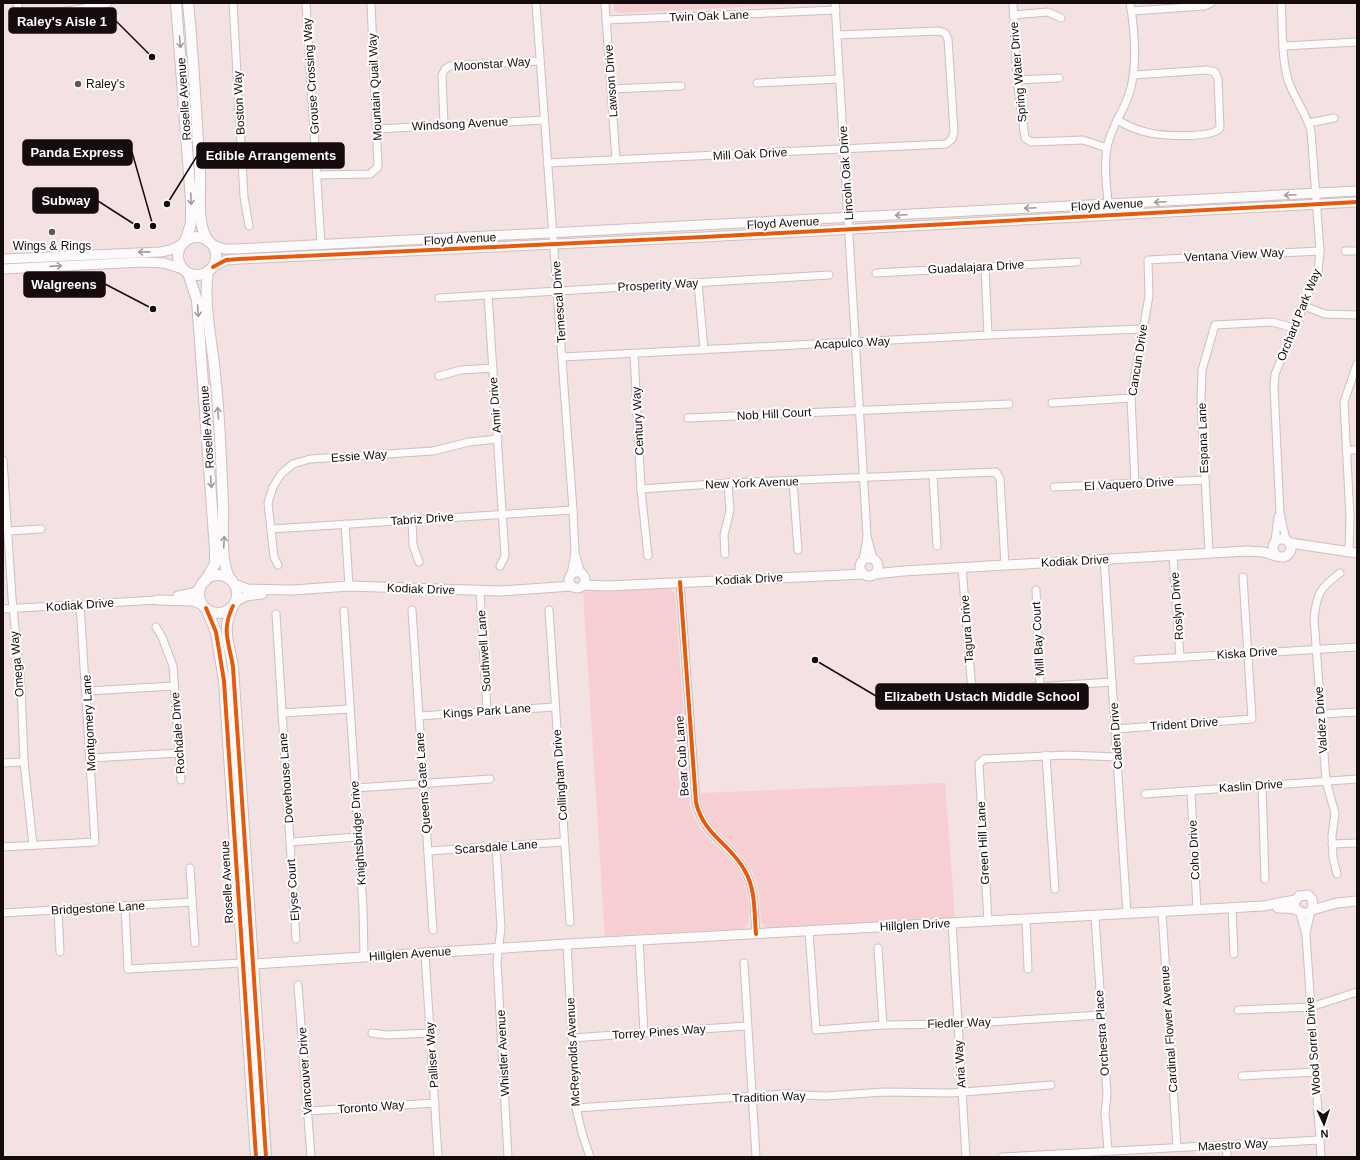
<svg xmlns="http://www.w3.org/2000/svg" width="1360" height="1160" font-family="Helvetica,sans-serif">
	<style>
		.green { fill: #f7ced1 }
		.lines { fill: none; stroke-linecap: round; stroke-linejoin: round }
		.minor-casing { stroke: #cdbfc0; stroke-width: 9 }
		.tertiary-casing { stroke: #cdbfc0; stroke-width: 11 }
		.secondary-casing { stroke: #cdbfc0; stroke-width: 12 }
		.minor { stroke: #fdfafb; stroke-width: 7 }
		.tertiary { stroke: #fdfafb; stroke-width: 9 }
		.secondary { stroke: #fdfafb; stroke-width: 10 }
		.cycleway-casing { stroke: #fff; stroke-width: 6 }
		.cycleway { stroke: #e8590c; stroke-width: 4 }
		.oneway { stroke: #a19b9c }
		.poi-dot { fill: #645758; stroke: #fff; stroke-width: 1.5 }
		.labels { text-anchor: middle; stroke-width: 4; stroke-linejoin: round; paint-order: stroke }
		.street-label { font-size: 12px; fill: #170c0d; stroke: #fff }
		.poi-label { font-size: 12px; fill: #170c0d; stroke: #fff; text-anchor: start }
		.leader { fill: none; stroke: #170c0d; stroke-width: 1.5 }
		.callout-dot { fill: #170c0d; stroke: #fff; stroke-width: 1.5 }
		.callout { fill: #170c0d; stroke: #170c0d; stroke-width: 1.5 }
		.callout-label { font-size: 13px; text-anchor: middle; font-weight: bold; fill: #fff }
	</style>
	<rect width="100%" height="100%" fill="#f4e1e2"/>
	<g class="green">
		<path d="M614 3H822L618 13 614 10Z"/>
		<path d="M668 588 673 591 675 594 690 806C700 841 724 846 739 872 748 888 749 906 749 923L743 929 605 936 583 591Z"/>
		<path d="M945 783 955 920 768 929 761 922 759 892 753 872 740 853 712 825 703 808 701 793Z"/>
	</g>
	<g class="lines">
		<defs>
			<g id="minor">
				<path d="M17 3 19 10C31 20 91 7 108 3"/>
				<path d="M233 3 244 197 249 226"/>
				<path d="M306 3 321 245"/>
				<path d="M536 3 573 510 575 553 571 574"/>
				<path d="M605 3 616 160"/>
				<path d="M835 3 867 536 873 559"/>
				<path d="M1013 3 1017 80 1025 138 1031 142 1083 140 1107 148"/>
				<path d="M1281 3C1283 28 1281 56 1288 80 1294 98 1306 113 1311 131L1320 251 1318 271 1275 374 1274 387 1280 513 1286 540"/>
				<path d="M1132 11 1204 6 1211 3"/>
				<path d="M1013 15 1048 12 1061 18"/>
				<path d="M606 20 836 10"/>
				<path d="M1284 46 1357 42"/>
				<path d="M1017 80 1059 78"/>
				<path d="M757 83 840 79"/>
				<path d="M611 89 681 86"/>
				<path d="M1117 120C1126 125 1136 130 1146 132 1160 136 1211 139 1220 128L1218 79 1215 72 1207 70 1134 75"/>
				<path d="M1309 123 1334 118"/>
				<path d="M444 125 442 75 445 69 450 66 540 61"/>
				<path d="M377 129 544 120"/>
				<path d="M242 151 315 147"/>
				<path d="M547 163 946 144 952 139 954 132 948 39 945 33 939 31 837 35"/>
				<path d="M317 175 370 174 378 167 371 3"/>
				<path d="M1109 215C1108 193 1103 170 1107 148 1110 129 1122 114 1128 97 1138 71 1135 31 1130 3"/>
				<path d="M1345 251H1357"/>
				<path d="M985 267 988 335"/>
				<path d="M876 273 1077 262"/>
				<path d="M698 283 704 350"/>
				<path d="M488 295 505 556 500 566"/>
				<path d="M439 298 829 275"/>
				<path d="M1304 306 1325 314 1357 315"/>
				<path d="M634 354 641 489 648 556"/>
				<path d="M563 357 988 335 1142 329"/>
				<path d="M439 376 461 370 493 368"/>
				<path d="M1052 403 1131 398"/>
				<path d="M688 418 1009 404"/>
				<path d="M1346 450H1357"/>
				<path d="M3 460 12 598 21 687 24 762 33 845"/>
				<path d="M933 475 937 546"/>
				<path d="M793 481 798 550"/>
				<path d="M1135 483 1131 398 1149 296 1148 260 1320 251"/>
				<path d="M1054 487 1205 480"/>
				<path d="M641 489 728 483 996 472 1000 479 1005 565"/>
				<path d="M412 520 413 545 419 562"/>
				<path d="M345 524 349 586"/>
				<path d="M271 529 573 510"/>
				<path d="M8 531 41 529"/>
				<path d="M1275 541 1278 517"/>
				<path d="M1349 551 1350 517 1344 402 1357 364"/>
				<path d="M575 553 581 573"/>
				<path d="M1209 553 1201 401 1202 370 1215 325 1272 322 1294 328"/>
				<path d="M725 554 724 535 730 510 728 483"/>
				<path d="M1173 555 1180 658"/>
				<path d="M1104 559 1127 914"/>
				<path d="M863 560 867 538"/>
				<path d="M278 565 274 557 268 503 273 487 281 474 293 464 310 459 433 451 469 442 498 439"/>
				<path d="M962 567 972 691 1112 682"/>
				<path d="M680 582 696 802C703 835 731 844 745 871 756 890 754 913 756 934"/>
				<path d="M1036 590 1040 687"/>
				<path d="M480 591 487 711"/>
				<path d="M3 609 157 600"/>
				<path d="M412 610 433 930"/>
				<path d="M549 610 570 922"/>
				<path d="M344 611 363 908 364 957"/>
				<path d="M276 614 296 939"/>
				<path d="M156 627 162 637 173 666 181 780"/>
				<path d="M1137 660 1357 647"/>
				<path d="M87 691 174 686"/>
				<path d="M282 713 350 709"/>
				<path d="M1321 714 1357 712"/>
				<path d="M419 716 555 707"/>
				<path d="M1115 729 1252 719 1243 577"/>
				<path d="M1046 755 1055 889"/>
				<path d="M91 758 179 753"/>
				<path d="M3 763 24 762"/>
				<path d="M1262 786 1265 879"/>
				<path d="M355 788 490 779"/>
				<path d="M1191 791 1197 910"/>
				<path d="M1145 794 1357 779"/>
				<path d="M290 842 358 837"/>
				<path d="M1332 844 1357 843"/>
				<path d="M3 847 95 842 80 604"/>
				<path d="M496 847 501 928 497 961 508 1157"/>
				<path d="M428 851 564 842"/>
				<path d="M190 868 195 943"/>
				<path d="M1337 874 1333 858 1332 836 1335 813 1326 781 1314 618C1317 593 1320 588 1340 573"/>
				<path d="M125 906 128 969 242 963"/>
				<path d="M1232 908 1234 954"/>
				<path d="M58 910 60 952"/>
				<path d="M1162 912 1177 1147"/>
				<path d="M3 913 192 902"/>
				<path d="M1300 913 1306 935 1321 1157"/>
				<path d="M1095 916 1107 1094 1105 1113 1108 1150"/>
				<path d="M1026 919 1028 969"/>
				<path d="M988 921 979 764 984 759 1067 755 1117 757"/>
				<path d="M952 923 966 1157"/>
				<path d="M809 931 816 1030 883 1025 957 1024 1101 1015"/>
				<path d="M1306 933 1311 911"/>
				<path d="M639 940 644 1033"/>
				<path d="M567 944 576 1108 582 1133 590 1157"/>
				<path d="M878 948 883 1025"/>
				<path d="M425 953 438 1157"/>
				<path d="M744 963 756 1157"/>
				<path d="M298 985 311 1157"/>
				<path d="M1238 1010 1311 1007 1357 992"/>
				<path d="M372 1033 386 1035 430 1033"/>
				<path d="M572 1038 746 1026"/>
				<path d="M1242 1076 1315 1072"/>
				<path d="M576 1108 785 1094 825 1096 884 1092 951 1093 1051 1085"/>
				<path d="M308 1111 435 1103"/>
				<path d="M1226 1145 1227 1157"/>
				<path d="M1002 1157 1320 1140"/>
			</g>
			<g id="tertiary">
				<path d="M212 245 225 249H236L1357 191"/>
				<path d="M3 259 160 252 170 250 181 245"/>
				<path d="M213 267 226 260 240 259 704 237 1357 202"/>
				<path d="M3 269 142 262 164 263 183 269"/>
				<circle cx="1282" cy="548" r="9"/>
				<path d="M1290 543 1357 553"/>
				<circle cx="869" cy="567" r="9"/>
				<circle cx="577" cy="580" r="8"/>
				<path d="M875 574 903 571 1247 551 1264 552 1276 556"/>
				<path d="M234 584 248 589 293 590 349 586 500 591 572 586"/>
				<path d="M583 585 608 586 864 574"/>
				<path d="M178 596 193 593 201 588"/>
				<path d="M157 600 193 601 203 605"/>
				<path d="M236 601 246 596 262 594"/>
				<path d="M1278 908C1283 908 1290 908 1295 909 1302 912 1308 918 1313 907L1312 899 1308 895 1299 896 1294 903 1296 910"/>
				<path d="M1312 910 1337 903 1357 901"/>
				<path d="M253 964 567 944 1263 906 1295 900"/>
			</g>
			<g id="secondary">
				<path d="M176 3 191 200V224L185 241"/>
				<path d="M188 3C194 59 196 116 200 173 201 195 196 222 208 241"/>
				<circle cx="197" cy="256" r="19"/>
				<path d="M208 271C203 305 212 340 215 374 220 418 221 462 223 505 224 527 219 562 231 580"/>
				<path d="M188 273 197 300 215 550V564L205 581"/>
				<circle cx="218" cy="594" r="19"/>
				<path d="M233 606C221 631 229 641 233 667L266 1157"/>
				<path d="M206 608 216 632 224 681 256 1157"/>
			</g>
		</defs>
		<use href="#minor" class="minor-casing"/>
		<use href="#tertiary" class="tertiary-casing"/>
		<use href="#secondary" class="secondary-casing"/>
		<use href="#minor" class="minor"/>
		<use href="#tertiary" class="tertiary"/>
		<use href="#secondary" class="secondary"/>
		<defs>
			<g id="cycleway">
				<path d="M213 267 226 260 240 259 704 237 1357 202"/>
				<path d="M680 582 696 802C703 835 731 844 745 871 756 890 754 913 756 934"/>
				<path d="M233 606C221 631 229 641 233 667L266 1157"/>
				<path d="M206 608 216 632 224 681 256 1157"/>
			</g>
		</defs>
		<use href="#cycleway" class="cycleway-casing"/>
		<use href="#cycleway" class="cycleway"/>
	</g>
	<defs><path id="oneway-shaft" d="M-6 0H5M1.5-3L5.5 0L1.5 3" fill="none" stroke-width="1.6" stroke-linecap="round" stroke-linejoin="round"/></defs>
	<g class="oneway">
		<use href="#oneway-shaft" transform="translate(180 42) rotate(85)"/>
		<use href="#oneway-shaft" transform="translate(1290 195) rotate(177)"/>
		<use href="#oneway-shaft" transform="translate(191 199) rotate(88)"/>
		<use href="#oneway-shaft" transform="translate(1160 202) rotate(177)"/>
		<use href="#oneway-shaft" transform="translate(1030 208) rotate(177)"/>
		<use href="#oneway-shaft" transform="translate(901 215) rotate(177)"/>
		<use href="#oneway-shaft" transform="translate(144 252) rotate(179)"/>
		<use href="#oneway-shaft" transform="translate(56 266) rotate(-4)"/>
		<use href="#oneway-shaft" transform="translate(198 311) rotate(86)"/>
		<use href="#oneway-shaft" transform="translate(218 413) rotate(-94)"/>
		<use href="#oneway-shaft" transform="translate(211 482) rotate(86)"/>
		<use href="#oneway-shaft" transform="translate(224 542) rotate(-87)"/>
	</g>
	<g class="poi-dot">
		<circle cx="78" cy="84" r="4"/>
		<circle cx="52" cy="232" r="4"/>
	</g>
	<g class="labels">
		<g class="street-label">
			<text transform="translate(709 16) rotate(-2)" y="4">Twin Oak Lane</text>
			<text transform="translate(492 64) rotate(-4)" y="4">Moonstar Way</text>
			<text transform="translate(1018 72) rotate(-95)" y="4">Spring Water Drive</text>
			<text transform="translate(311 76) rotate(-94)" y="4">Grouse Crossing Way</text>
			<text transform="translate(611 81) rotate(-94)" y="4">Lawson Drive</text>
			<text transform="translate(375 87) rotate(-93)" y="4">Mountain Quail Way</text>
			<text transform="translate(184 99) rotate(-94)" y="4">Roselle Avenue</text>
			<text transform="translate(239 103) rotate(-93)" y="4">Boston Way</text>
			<text transform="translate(460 124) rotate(-3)" y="4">Windsong Avenue</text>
			<text transform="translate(750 154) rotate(-3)" y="4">Mill Oak Drive</text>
			<text transform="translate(846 173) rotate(-94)" y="4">Lincoln Oak Drive</text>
			<text transform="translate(1107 205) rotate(-3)" y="4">Floyd Avenue</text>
			<text transform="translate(783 223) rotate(-3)" y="4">Floyd Avenue</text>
			<text transform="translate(460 239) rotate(-3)" y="4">Floyd Avenue</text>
			<text transform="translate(1234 255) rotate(-3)" y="4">Ventana View Way</text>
			<text transform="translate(976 267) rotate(-3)" y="4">Guadalajara Drive</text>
			<text transform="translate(658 285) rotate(-3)" y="4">Prosperity Way</text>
			<text transform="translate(559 302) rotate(-94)" y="4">Temescal Drive</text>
			<text transform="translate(1299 315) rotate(-68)" y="4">Orchard Park Way</text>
			<text transform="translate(852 343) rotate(-3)" y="4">Acapulco Way</text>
			<text transform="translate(1138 360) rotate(-81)" y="4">Cancun Drive</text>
			<text transform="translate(495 405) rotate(-94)" y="4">Amir Drive</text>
			<text transform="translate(774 414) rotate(-3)" y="4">Nob Hill Court</text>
			<text transform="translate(638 421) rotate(-93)" y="4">Century Way</text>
			<text transform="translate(207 427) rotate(-94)" y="4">Roselle Avenue</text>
			<text transform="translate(1203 438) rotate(-92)" y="4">Espana Lane</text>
			<text transform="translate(359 456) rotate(-4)" y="4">Essie Way</text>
			<text transform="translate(752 483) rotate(-2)" y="4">New York Avenue</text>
			<text transform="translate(1129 484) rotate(-3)" y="4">El Vaquero Drive</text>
			<text transform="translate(422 519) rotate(-4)" y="4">Tabriz Drive</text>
			<text transform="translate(1075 561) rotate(-3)" y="4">Kodiak Drive</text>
			<text transform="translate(749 579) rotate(-3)" y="4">Kodiak Drive</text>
			<text transform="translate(421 589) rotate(2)" y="4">Kodiak Drive</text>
			<text transform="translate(80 605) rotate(-4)" y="4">Kodiak Drive</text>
			<text transform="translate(1177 606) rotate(-94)" y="4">Roslyn Drive</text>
			<text transform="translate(967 629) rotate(-94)" y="4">Tagura Drive</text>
			<text transform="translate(1038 639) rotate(-93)" y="4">Mill Bay Court</text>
			<text transform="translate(484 651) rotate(-94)" y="4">Southwell Lane</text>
			<text transform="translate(1247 653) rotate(-4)" y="4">Kiska Drive</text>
			<text transform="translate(17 664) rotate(-95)" y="4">Omega Way</text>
			<text transform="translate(487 711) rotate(-4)" y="4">Kings Park Lane</text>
			<text transform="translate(1321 720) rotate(-94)" y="4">Valdez Drive</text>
			<text transform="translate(89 723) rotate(-93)" y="4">Montgomery Lane</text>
			<text transform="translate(1184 724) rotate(-4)" y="4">Trident Drive</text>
			<text transform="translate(178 733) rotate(-94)" y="4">Rochdale Drive</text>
			<text transform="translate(1116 736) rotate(-94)" y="4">Caden Drive</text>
			<text transform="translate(682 756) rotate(-94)" y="4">Bear Cub Lane</text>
			<text transform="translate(560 775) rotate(-94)" y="4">Collingham Drive</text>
			<text transform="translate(286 778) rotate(-94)" y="4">Dovehouse Lane</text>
			<text transform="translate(423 783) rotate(-94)" y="4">Queens Gate Lane</text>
			<text transform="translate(1251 786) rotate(-4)" y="4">Kaslin Drive</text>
			<text transform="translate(358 833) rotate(-94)" y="4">Knightsbridge Drive</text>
			<text transform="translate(983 843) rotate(-93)" y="4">Green Hill Lane</text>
			<text transform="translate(496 847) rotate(-4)" y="4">Scarsdale Lane</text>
			<text transform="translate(1194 850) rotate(-93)" y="4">Coho Drive</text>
			<text transform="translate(227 882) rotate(-93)" y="4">Roselle Avenue</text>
			<text transform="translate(293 890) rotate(-94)" y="4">Elyse Court</text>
			<text transform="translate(98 908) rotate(-3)" y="4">Bridgestone Lane</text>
			<text transform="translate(915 925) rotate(-3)" y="4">Hillglen Drive</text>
			<text transform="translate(410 954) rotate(-4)" y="4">Hillglen Avenue</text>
			<text transform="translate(959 1023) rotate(-2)" y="4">Fiedler Way</text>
			<text transform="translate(1169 1029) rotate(-94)" y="4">Cardinal Flower Avenue</text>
			<text transform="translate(659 1032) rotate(-4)" y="4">Torrey Pines Way</text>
			<text transform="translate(1102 1033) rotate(-94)" y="4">Orchestra Place</text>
			<text transform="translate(1313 1046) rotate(-94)" y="4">Wood Sorrel Drive</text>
			<text transform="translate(573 1052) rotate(-93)" y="4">McReynolds Avenue</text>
			<text transform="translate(503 1053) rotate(-93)" y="4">Whistler Avenue</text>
			<text transform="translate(432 1055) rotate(-94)" y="4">Palliser Way</text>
			<text transform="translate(960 1064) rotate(-94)" y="4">Aria Way</text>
			<text transform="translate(305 1071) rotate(-94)" y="4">Vancouver Drive</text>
			<text transform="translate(769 1097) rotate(-2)" y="4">Tradition Way</text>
			<text transform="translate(371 1107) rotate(-4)" y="4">Toronto Way</text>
			<text transform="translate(1233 1145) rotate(-3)" y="4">Maestro Way</text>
		</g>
		<g class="poi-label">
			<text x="86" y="88">Raley's</text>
			<text x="52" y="250" text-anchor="middle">Wings &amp; Rings</text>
		</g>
	</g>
	<path class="leader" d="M152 57L116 21M153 226L132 152M167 204L197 156M137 226L98 201M153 309L105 284M815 660L876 696"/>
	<g class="callout-dot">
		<circle cx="152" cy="57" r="4"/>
		<circle cx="153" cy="226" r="4"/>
		<circle cx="167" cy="204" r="4"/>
		<circle cx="137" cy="226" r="4"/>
		<circle cx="153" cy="309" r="4"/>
		<circle cx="815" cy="660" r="4"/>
	</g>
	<g class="callout">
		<rect x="9" y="8" width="107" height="25" rx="4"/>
		<rect x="23" y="140" width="109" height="25" rx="4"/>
		<rect x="197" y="143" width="147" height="25" rx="4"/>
		<rect x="33" y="188" width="65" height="25" rx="4"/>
		<rect x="24" y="272" width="81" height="25" rx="4"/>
		<rect x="876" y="684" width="212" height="25" rx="4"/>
	</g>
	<g class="callout-label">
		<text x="62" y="26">Raley's Aisle 1</text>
		<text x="77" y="157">Panda Express</text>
		<text x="271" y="160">Edible Arrangements</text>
		<text x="66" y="205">Subway</text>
		<text x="64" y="289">Walgreens</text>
		<text x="982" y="701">Elizabeth Ustach Middle School</text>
	</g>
	<rect width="1360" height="1160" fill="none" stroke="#170c0d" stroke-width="8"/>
	<g transform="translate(1324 1124) rotate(177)" stroke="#ffffff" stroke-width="3" paint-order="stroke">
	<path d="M0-3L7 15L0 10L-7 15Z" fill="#170c0d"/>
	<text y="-6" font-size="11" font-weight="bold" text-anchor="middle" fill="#170c0d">N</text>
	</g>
</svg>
